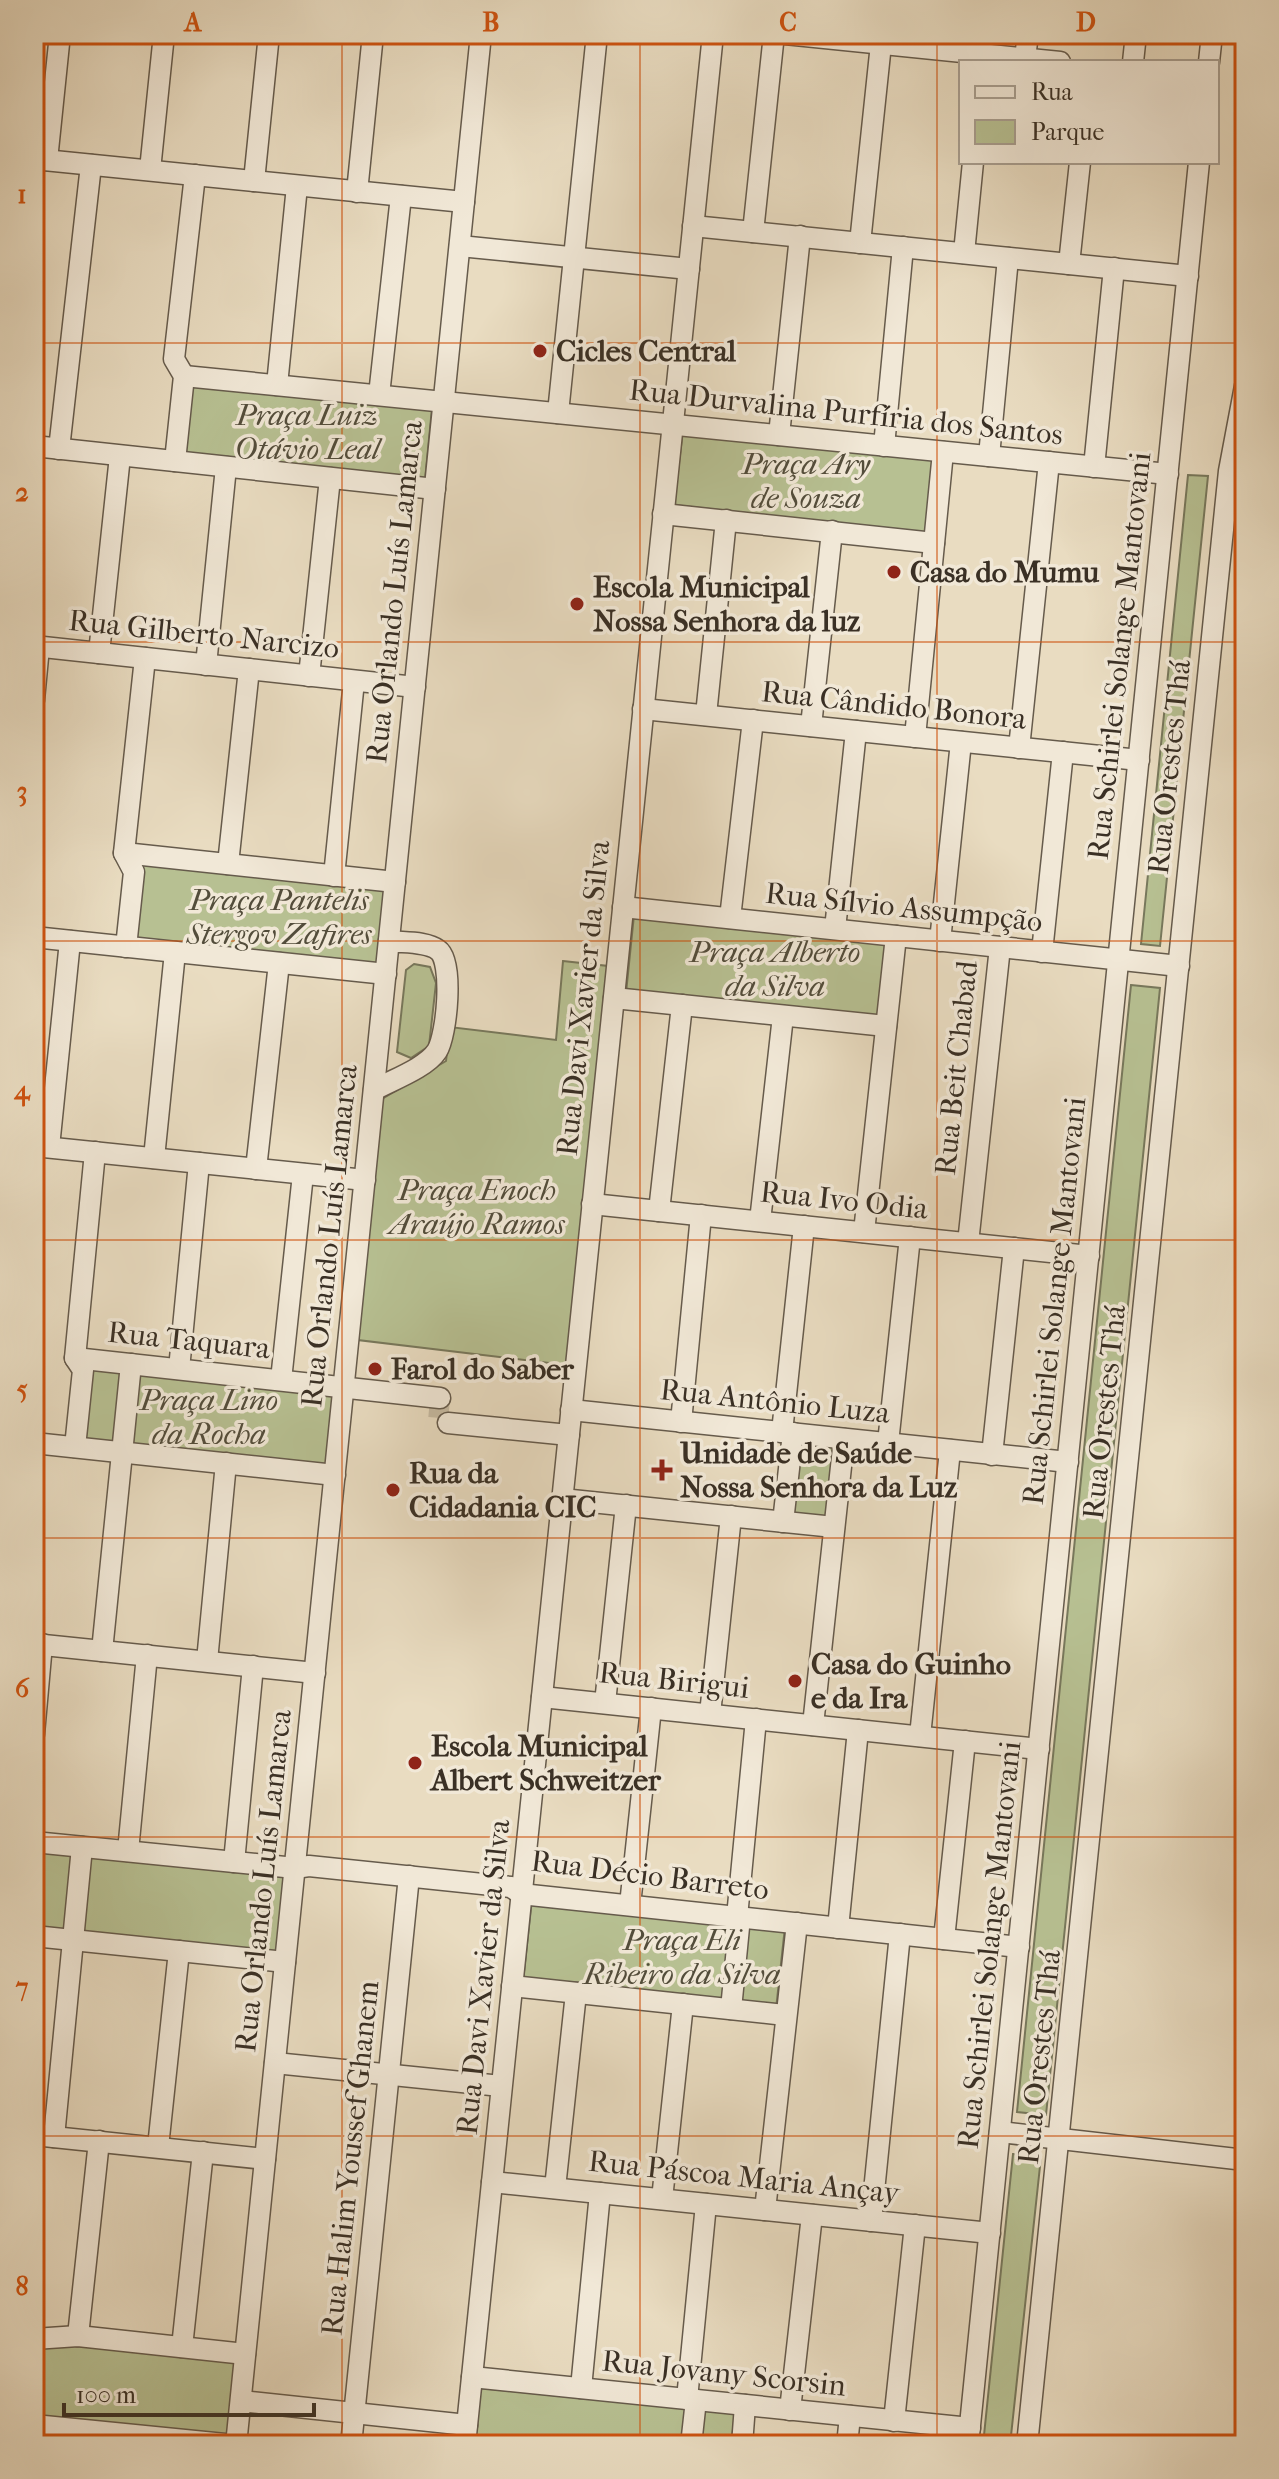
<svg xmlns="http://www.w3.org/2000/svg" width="1279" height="2479" font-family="'IM FELL French Canon',serif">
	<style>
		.green { fill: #b7c092; stroke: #78785c; stroke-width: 2 }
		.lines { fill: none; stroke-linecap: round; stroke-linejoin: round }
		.minor-tunnel { stroke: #c6baa2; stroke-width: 20; stroke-dasharray: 20 10; stroke-linecap: butt }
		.minor-casing { stroke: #665b4c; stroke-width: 23 }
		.minor { stroke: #f1e8d7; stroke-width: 20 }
		.grid { fill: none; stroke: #ce5310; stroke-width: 2; stroke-opacity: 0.55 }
		.poi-dot { fill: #8f2418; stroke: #f1e8d7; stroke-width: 3 }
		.labels { text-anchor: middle; stroke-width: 7; stroke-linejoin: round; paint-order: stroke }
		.poi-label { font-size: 30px; font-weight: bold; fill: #3a3025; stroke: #f1e8d7; text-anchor: start }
		.street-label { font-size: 30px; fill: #3a3025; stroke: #f1e8d7 }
		.park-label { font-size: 30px; font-style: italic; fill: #534d3b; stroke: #f1e8d7 }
		.neatline { fill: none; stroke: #ce5310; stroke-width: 3 }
		.grid-label { font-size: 26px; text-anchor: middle; font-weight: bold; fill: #ce5310 }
	</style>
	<rect width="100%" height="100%" fill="#e9dcc1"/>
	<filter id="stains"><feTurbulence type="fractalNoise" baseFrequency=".0025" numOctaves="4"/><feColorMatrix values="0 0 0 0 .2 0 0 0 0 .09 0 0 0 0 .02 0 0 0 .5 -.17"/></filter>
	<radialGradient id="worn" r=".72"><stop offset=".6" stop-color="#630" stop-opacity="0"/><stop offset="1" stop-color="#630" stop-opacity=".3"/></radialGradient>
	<g class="green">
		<path d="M190 385 432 408 425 480 183 457Z"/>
		<path d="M683 430 937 458 929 533 674 505Z"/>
		<path d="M1188 475 1208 476 1160 946 1141 944Z"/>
		<path d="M142 864 388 891 379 965 134 939Z"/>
		<path d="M634 915 888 943 879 1020 626 993Z"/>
		<path d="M563 961 608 966 566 1365 358 1340 382 1099 446 1061 450 1027 556 1040Z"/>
		<path d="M414 964 430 967 436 983 429 1046 411 1058 397 1052 406 970Z"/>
		<path d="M1131 985 1160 988 1046 2115 1017 2112Z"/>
		<path d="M91 1366 335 1392 327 1468 83 1442Z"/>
		<path d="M800 1441 834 1444 826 1520 792 1516Z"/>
		<path d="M37 1852 286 1877 278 1952 34 1927Z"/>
		<path d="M532 1899 785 1927 776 2009 523 1981Z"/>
		<path d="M1013 2154 1041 2157 1010 2445H983Z"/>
		<path d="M80 2344 238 2360 229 2435 34 2416V2346Z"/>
		<path d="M479 2388 735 2413 731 2445H474Z"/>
	</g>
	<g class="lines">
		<path class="minor-tunnel" d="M440 1398 438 1422 448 1423"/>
		<defs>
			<g id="minor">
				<path d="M785 34 1060 62"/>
				<path d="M1025 58 1028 34"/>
				<path d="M1133 62 1136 34"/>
				<path d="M1209 62 1212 34"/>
				<path d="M34 159 464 202"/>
				<path d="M47 160 60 34"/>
				<path d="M150 170 164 34"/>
				<path d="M254 181 269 34"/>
				<path d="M357 192 373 34"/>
				<path d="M693 226 1188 276"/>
				<path d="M753 232 774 34"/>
				<path d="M860 243 881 44"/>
				<path d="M460 246 689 269"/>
				<path d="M964 253 973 162"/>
				<path d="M1069 264 1080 162"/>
				<path d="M184 376 1168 474"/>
				<path d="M277 385 297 186"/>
				<path d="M379 395 401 196"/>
				<path d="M558 413 597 34"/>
				<path d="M779 435 800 236"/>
				<path d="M34 446 435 489"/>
				<path d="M884 446 903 247"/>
				<path d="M59 449 91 165"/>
				<path d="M989 456 1008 258"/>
				<path d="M175 461 184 376 174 359 195 175"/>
				<path d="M1094 467 1114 268"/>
				<path d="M663 514 934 543"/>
				<path d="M34 646 415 687"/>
				<path d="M99 653 120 456"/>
				<path d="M206 665 226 467"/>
				<path d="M309 676 330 478"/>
				<path d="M34 700 39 647"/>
				<path d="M643 709 1139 760"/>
				<path d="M706 715 726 520"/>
				<path d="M811 726 832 531"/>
				<path d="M915 737 943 452"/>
				<path d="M1019 748 1049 462"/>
				<path d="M124 853 395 882"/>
				<path d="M228 864 249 669"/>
				<path d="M334 876 354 681"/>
				<path d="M623 907 1179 966"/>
				<path d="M730 918 753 720"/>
				<path d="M835 929 856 731"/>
				<path d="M34 937 386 974"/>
				<path d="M940 941 961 742"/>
				<path d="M126 947 134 872 124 853 145 658"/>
				<path d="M1042 952 1063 752"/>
				<path d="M614 998 886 1026"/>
				<path d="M374 1090C392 1080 426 1068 437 1051 447 1035 454 961 438 950 426 941 403 943 389 941"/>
				<path d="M34 1146 365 1180"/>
				<path d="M49 1147 70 941"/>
				<path d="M154 1158 175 952"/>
				<path d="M256 1169 279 963"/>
				<path d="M592 1204 1089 1256"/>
				<path d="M659 1211 682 1005"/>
				<path d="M760 1221 783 1016"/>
				<path d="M864 1232 896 936"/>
				<path d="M968 1243 1000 947"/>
				<path d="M75 1358 440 1398"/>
				<path d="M179 1369 199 1163"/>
				<path d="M281 1380 303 1174"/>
				<path d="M571 1410 1068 1462"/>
				<path d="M681 1422 701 1215"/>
				<path d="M448 1423 569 1435"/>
				<path d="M782 1432 804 1226"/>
				<path d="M34 1443 335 1475"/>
				<path d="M888 1443 910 1237"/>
				<path d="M75 1447 83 1370 75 1358 95 1152"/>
				<path d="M992 1455 1014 1248"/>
				<path d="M562 1499 834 1527"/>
				<path d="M783 1522 793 1433"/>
				<path d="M34 1644 315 1673"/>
				<path d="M102 1651 131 1364"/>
				<path d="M207 1661 226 1463"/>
				<path d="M542 1697 1039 1749"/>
				<path d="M605 1703 626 1505"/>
				<path d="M710 1714 731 1516"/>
				<path d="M813 1725 844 1439"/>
				<path d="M34 1734 42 1644"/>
				<path d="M920 1736 950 1450"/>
				<path d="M34 1842 295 1868 309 1866 511 1887 521 1894 1019 1947"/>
				<path d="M128 1851 147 1655"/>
				<path d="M234 1862 253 1666"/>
				<path d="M630 1905 651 1708"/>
				<path d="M737 1917 756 1719"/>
				<path d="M838 1928 858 1730"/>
				<path d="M34 1936 285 1962"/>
				<path d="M944 1939 965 1741"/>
				<path d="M512 1986 785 2015"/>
				<path d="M731 2009 740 1917"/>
				<path d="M275 2063 501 2086"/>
				<path d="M1000 2132 1245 2160"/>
				<path d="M34 2135 265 2159"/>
				<path d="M54 2137 82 1847"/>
				<path d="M158 2147 179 1951"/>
				<path d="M492 2182 990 2233"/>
				<path d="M555 2188 576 1993"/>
				<path d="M662 2199 683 2004"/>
				<path d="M765 2210 797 1923"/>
				<path d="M871 2221 900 1934"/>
				<path d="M78 2336 99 2141"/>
				<path d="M34 2339 78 2336 245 2354"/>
				<path d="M182 2347 203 2152"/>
				<path d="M472 2377 970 2428"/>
				<path d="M581 2388 600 2193"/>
				<path d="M687 2399 706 2204"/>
				<path d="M241 2401 467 2425"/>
				<path d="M790 2410 812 2215"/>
				<path d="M894 2421 915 2225"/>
				<path d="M34 2425 235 2445"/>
				<path d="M236 2445 481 34"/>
				<path d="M351 2445 409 1876"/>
				<path d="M465 2445 713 34"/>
				<path d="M691 2445 696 2400"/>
				<path d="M742 2445 745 2405"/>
				<path d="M847 2445 850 2416"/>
				<path d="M968 2445 1199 162"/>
				<path d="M1027 2445 1229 471 1245 386"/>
			</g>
		</defs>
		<use href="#minor" class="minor-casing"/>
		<use href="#minor" class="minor"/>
	</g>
	<path class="grid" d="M342 34V2445M640 34V2445M937 34V2445M34 343H1245M34 642H1245M34 941H1245M34 1240H1245M34 1538H1245M34 1837H1245M34 2136H1245"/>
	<g class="poi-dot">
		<circle cx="540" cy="351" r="8"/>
		<circle cx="894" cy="572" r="8"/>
		<circle cx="577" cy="604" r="8"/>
		<circle cx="375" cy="1369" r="8"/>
		<path d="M658 1458h8v8h8v8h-8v8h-8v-8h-8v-8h8z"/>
		<circle cx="393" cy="1490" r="8"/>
		<circle cx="795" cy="1681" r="8"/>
		<circle cx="415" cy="1763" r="8"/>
	</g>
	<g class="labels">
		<g class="poi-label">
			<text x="556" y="361">Cicles Central</text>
			<text x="910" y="582">Casa do Mumu</text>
			<text x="593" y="597">Escola Municipal<tspan x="593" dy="34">Nossa Senhora da luz</tspan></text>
			<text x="391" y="1379">Farol do Saber</text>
			<text x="680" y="1463">Unidade de Saúde<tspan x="680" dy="34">Nossa Senhora da Luz</tspan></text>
			<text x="409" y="1483">Rua da<tspan x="409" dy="34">Cidadania CIC</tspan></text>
			<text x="811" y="1674">Casa do Guinho<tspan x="811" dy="34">e da Ira</tspan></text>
			<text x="431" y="1756">Escola Municipal<tspan x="431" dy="34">Albert Schweitzer</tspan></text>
		</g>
		<g class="street-label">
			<text transform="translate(846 412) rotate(6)" y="10">Rua Durvalina Purfíria dos Santos</text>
			<text transform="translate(394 592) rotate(-84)" y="10">Rua Orlando Luís Lamarca</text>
			<text transform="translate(204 634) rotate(6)" y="10">Rua Gilberto Narcizo</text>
			<text transform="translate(1119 656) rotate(-84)" y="10">Rua Schirlei Solange Mantovani</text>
			<text transform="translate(894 705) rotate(6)" y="10">Rua Cândido Bonora</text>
			<text transform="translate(1169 767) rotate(-84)" y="10">Rua Orestes Thá</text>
			<text transform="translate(904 907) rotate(6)" y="10">Rua Sílvio Assumpção</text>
			<text transform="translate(583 998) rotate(-84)" y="10">Rua Davi Xavier da Silva</text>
			<text transform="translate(956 1068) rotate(-84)" y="10">Rua Beit Chabad</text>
			<text transform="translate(844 1200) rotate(6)" y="10">Rua Ivo Odia</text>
			<text transform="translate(329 1236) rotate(-84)" y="10">Rua Orlando Luís Lamarca</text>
			<text transform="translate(1054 1301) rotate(-84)" y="10">Rua Schirlei Solange Mantovani</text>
			<text transform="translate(189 1340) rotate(6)" y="10">Rua Taquara</text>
			<text transform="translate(775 1401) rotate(6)" y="10">Rua Antônio Luza</text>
			<text transform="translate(1104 1412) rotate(-84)" y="10">Rua Orestes Thá</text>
			<text transform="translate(674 1680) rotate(6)" y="10">Rua Birigui</text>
			<text transform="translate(650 1875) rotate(7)" y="10">Rua Décio Barreto</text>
			<text transform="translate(263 1881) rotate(-84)" y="10">Rua Orlando Luís Lamarca</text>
			<text transform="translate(989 1945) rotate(-84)" y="10">Rua Schirlei Solange Mantovani</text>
			<text transform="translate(483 1977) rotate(-84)" y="10">Rua Davi Xavier da Silva</text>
			<text transform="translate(1039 2057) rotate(-84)" y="10">Rua Orestes Thá</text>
			<text transform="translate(350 2158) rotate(-84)" y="10">Rua Halim Youssef Ghanem</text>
			<text transform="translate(744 2177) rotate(6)" y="10">Rua Páscoa Maria Ançay</text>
			<text transform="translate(724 2373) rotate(6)" y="10">Rua Jovany Scorsin</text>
		</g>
		<g class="park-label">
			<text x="307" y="425">Praça Luiz<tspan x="307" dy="34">Otávio Leal</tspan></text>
			<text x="806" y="474">Praça Ary<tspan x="806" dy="34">de Souza</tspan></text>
			<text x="279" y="910">Praça Pantelis<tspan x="279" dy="34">Stergov Zafires</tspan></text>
			<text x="775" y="962">Praça Alberto<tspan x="775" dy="34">da Silva</tspan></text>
			<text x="477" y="1200">Praça Enoch<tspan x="477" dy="34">Araújo Ramos</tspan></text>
			<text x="209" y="1410">Praça Lino<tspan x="209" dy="34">da Rocha</tspan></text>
			<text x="682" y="1950">Praça Eli<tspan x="682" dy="34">Ribeiro da Silva</tspan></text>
		</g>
	</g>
	<rect width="1279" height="2479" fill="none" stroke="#e9dcc1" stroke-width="88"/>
	<rect x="959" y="60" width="260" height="104" fill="#f1e8d7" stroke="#a89e90" stroke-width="2"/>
	<rect x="975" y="86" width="40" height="12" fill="#f1e8d7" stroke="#a89e90" stroke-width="2"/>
	<text x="1031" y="100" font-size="24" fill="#3a3025">Rua</text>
	<rect x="975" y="120" width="40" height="24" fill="#b7c092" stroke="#a89e90" stroke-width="2"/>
	<text x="1031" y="140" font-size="24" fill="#3a3025">Parque</text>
	<path d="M64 2403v12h250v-12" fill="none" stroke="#3a3025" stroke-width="4"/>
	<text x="76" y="2403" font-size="24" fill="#3a3025" stroke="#f1e8d7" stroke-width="6" paint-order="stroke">100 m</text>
	<rect x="44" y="44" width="1191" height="2391" class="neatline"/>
	<g class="grid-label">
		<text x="193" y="31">A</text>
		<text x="491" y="31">B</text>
		<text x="788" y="31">C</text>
		<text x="1086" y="31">D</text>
		<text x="22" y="203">1</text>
		<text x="22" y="501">2</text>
		<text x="22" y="800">3</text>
		<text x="22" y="1099">4</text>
		<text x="22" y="1398">5</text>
		<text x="22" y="1697">6</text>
		<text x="22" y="1996">7</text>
		<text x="22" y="2295">8</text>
	</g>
	<rect width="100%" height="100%" filter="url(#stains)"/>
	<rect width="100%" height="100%" fill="url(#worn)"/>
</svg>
